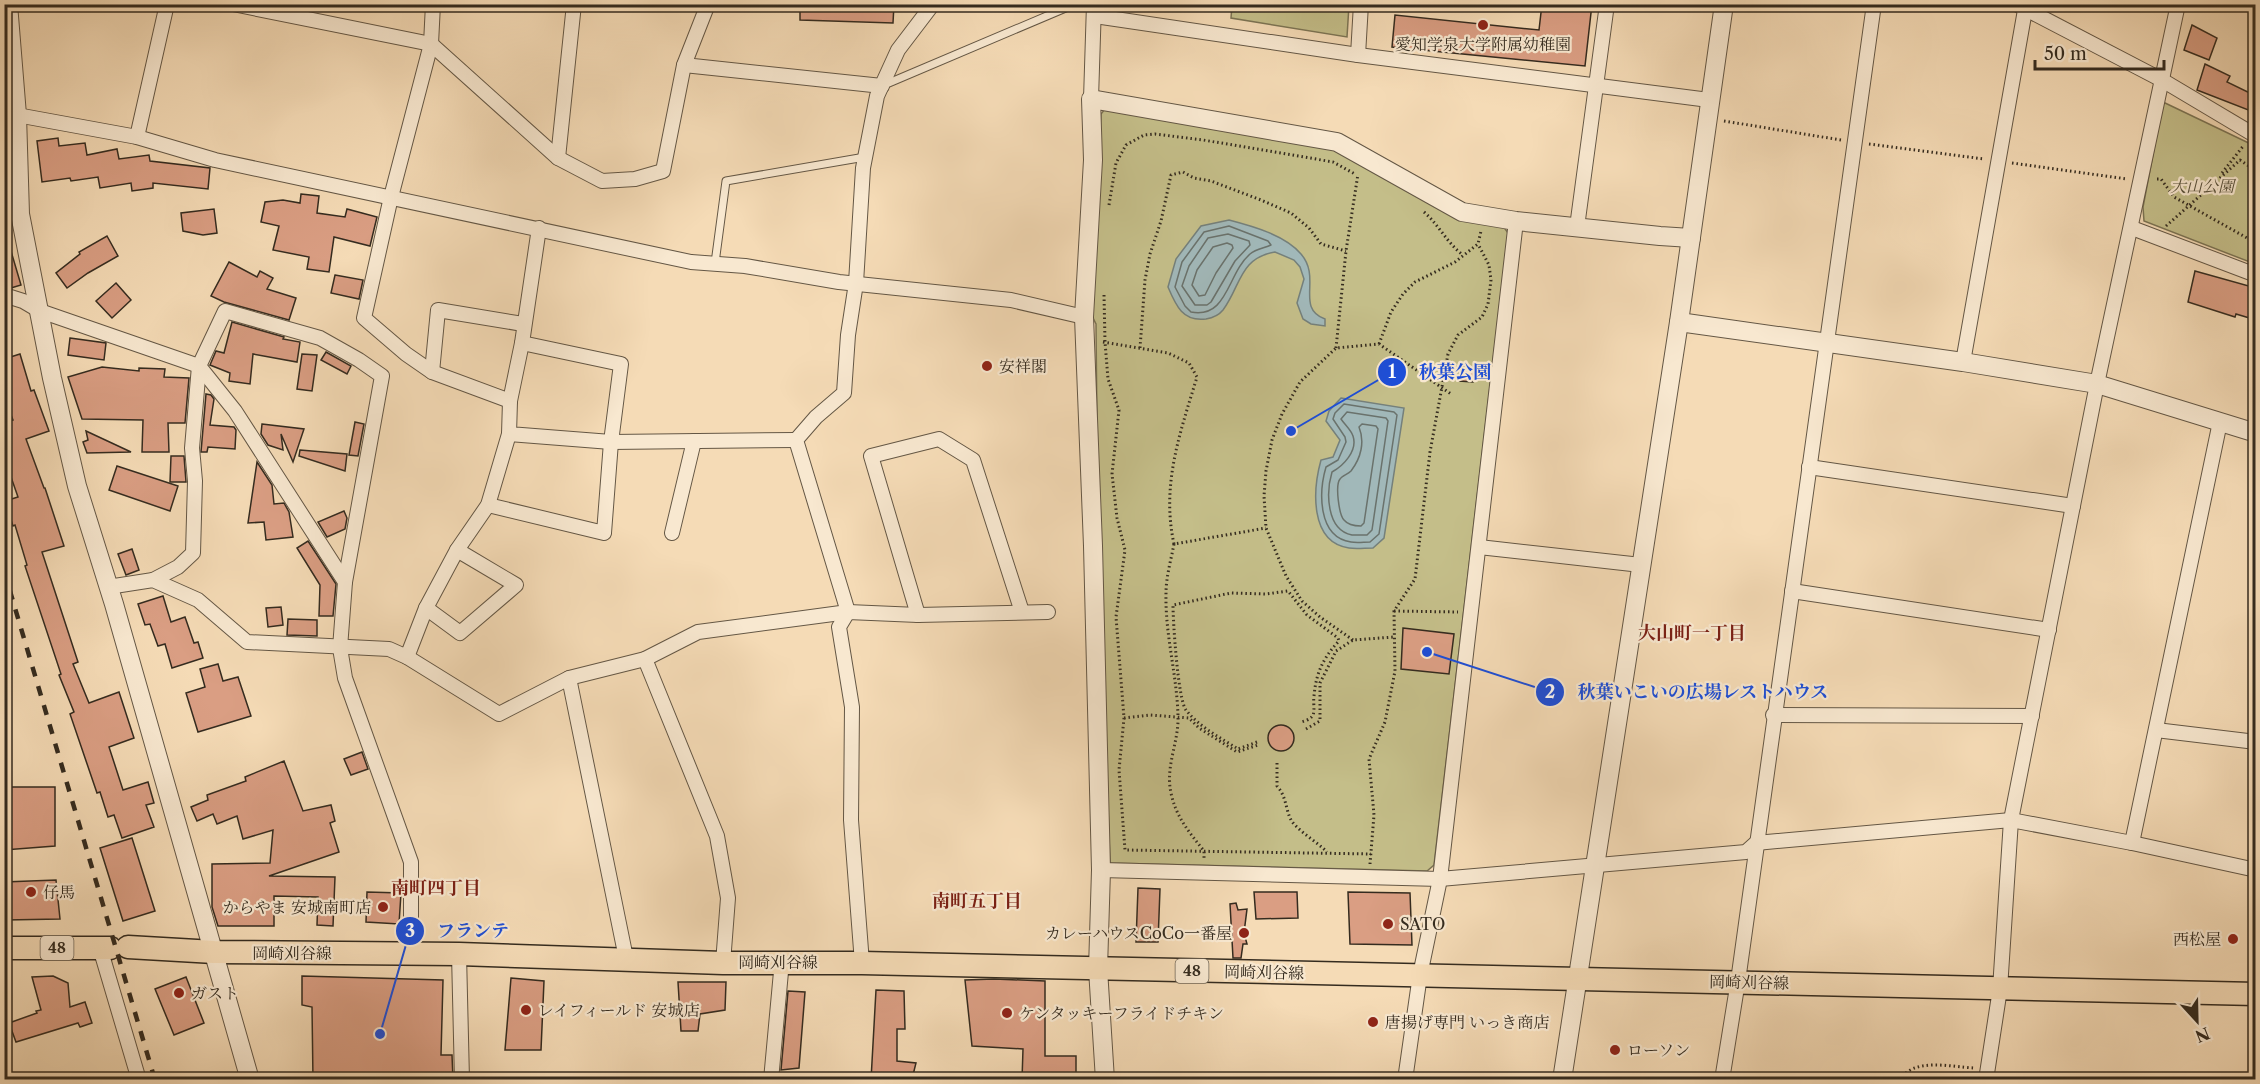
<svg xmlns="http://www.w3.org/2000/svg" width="2260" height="1084" font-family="'Libre Caslon Text','Noto Serif JP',serif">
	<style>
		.green { fill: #c4be89; stroke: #7c7454; stroke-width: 1.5 }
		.water { fill: #a1b8b9; stroke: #75807b; stroke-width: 1.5 }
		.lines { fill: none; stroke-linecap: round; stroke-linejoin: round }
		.shore { stroke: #6a726c; stroke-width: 1.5 }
		.building { fill: #da9e83; stroke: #342b1f; stroke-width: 1.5 }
		.service-casing { stroke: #645745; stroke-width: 9 }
		.minor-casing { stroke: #645745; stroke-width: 16 }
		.tertiary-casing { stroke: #645745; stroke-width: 20 }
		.primary-casing { stroke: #342b1f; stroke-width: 25 }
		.path { stroke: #342b1f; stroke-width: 3; stroke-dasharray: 1.5 3; stroke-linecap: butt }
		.service { stroke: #f8e8d0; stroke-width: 7 }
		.minor { stroke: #f8e8d0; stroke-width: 14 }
		.tertiary { stroke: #f8e8d0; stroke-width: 18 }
		.primary { stroke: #f5dbb6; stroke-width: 22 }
		.rail { stroke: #342b1f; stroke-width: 4.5; stroke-dasharray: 10 10; stroke-linecap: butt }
		.poi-dot { fill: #8f2418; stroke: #f8e8d0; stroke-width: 2 }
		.labels { text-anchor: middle; stroke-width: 4.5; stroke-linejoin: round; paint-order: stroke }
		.shield { fill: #f8e8d0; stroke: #6f6454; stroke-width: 1.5 }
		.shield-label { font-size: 15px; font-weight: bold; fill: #342b1f }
		.poi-label { font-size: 16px; fill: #342b1f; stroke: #f8e8d0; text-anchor: start }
		.park-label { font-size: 16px; font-style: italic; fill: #58503a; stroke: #f8e8d0 }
		.street-label { font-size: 16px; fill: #342b1f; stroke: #f8e8d0 }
		.neighbourhood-label { font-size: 18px; font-weight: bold; fill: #7a1f14; stroke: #f8e8d0 }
		.leader { fill: none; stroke: #1d4ed8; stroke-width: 2 }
		.callout-dot { fill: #1d4ed8; stroke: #f8e8d0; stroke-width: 2 }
		.mark-label { font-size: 18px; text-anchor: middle; font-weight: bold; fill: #fff }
		.callout-label { font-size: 18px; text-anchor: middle; font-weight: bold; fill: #1d4ed8; stroke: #f8e8d0; stroke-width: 4.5; stroke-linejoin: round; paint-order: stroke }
	</style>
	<rect width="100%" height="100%" fill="#f5dbb6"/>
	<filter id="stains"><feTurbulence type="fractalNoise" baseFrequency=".00333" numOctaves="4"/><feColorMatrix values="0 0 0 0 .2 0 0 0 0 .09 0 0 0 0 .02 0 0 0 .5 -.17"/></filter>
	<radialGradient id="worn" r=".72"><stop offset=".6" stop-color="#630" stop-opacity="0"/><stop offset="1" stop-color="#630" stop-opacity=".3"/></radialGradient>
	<g class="green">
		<path d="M1232 5H1349L1347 37 1231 18Z"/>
		<path d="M2163 102 2255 146V264L2144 221 2143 207Z"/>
		<path d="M1105 109 1335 149 1503 226 1508 233 1434 865 1427 871 1110 863 1098 538 1096 324 1090 312 1101 114Z"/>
	</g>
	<g class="water">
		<path d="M1229 220C1252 226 1285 235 1301 254 1322 278 1295 308 1325 319V326L1311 324 1303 319 1297 303 1304 279 1300 267 1294 260 1275 252C1239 258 1241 286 1223 310 1219 315 1212 318 1206 319 1183 322 1176 306 1168 287L1176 259 1201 226Z"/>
		<path d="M1341 398 1404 408 1384 538 1373 548C1365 548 1356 549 1349 548 1309 542 1313 489 1321 460L1333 457 1340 440 1326 421 1329 411Z"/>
	</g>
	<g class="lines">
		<g class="shore">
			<path d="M1229 226 1268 241 1271 245C1265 248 1256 249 1250 254 1227 274 1228 319 1191 312L1185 306 1175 287 1182 262 1204 232Z"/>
			<path d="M1228 234 1249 241 1250 245 1235 261 1211 302 1207 305H1195L1182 286 1189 266 1208 238Z"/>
			<path d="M1227 243 1232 245 1233 248 1216 273 1205 295 1199 296 1192 285 1197 270 1213 247Z"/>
			<path d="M1344 404 1394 412 1397 415 1379 534 1370 542C1364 542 1357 543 1351 542 1317 537 1319 491 1326 467L1338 460 1346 442 1345 437 1333 419 1335 413Z"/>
			<path d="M1347 412 1386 418 1388 421 1372 530 1367 535C1363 535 1357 535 1352 535 1326 530 1326 492 1332 472 1343 466 1358 451 1353 436 1351 430 1345 425 1341 419Z"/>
			<path d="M1362 424 1376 426 1378 429 1364 523 1361 526C1355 526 1348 525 1344 520 1339 515 1335 485 1340 479 1342 476 1348 474 1351 471 1361 458 1365 442 1359 427Z"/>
		</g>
	</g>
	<g class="building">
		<path d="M800 4H894L893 23 800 20Z"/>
		<path d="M1542 4H1592L1585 66 1392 47 1395 15 1539 30Z"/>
		<path d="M2192 25 2217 38 2209 60 2184 50Z"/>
		<path d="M2205 64 2230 76 2227 82 2256 96V113L2197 90Z"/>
		<path d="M58 138 59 146 85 143 87 155 117 149 119 159 149 155 150 161 210 168 208 189 153 183V188L132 191 131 183 100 188 98 177 71 181 70 178 42 182 37 141Z"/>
		<path d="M301 194 319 196 317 213 345 217 347 209 377 217 370 246 334 237 329 272 307 269 309 257 273 250 279 226 261 222 265 202 283 200 300 203Z"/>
		<path d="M214 209 217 233 203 235 183 231 181 213Z"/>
		<path d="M107 236 118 256 88 273 67 288 56 273 80 254 79 252Z"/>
		<path d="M8 241 21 285 11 288 4 286V242Z"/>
		<path d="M229 262 257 277 260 271 273 278 267 289 296 298 289 320 224 302 211 296Z"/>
		<path d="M2195 271 2256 288V320L2236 314 2235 317 2188 302Z"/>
		<path d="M335 275 363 280 359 299 331 293Z"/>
		<path d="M116 283 131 300 112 318 96 301Z"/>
		<path d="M232 322 284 337 283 339 300 342 297 362 253 354 250 384 229 381 230 373 210 365 216 351 224 353Z"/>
		<path d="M70 338 106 343 104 360 68 355Z"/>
		<path d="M326 352 351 366 347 374 321 360Z"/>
		<path d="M20 354 31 391 34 390 49 431 26 439 44 488H45L64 546 42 552 78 662 73 664 89 703 119 692 134 738 109 747 123 790 148 782 154 803 146 805 154 827 122 838 114 815 108 817 100 792 97 793 70 714 74 712 59 675 61 674 25 566 27 565 15 525 13 526 5 501 18 497 4 457V423L13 420 4 397V359Z"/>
		<path d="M302 354 317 355 312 391 297 389Z"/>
		<path d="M1460 366 1475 368 1473 382 1459 381Z"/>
		<path d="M102 367 139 371V368L165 369 164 377 189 378 185 423H168L169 452H142L143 420 82 419 68 377Z"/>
		<path d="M206 394 211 395 214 399 210 425 234 427 236 430 235 449 208 447 207 452H201Z"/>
		<path d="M355 422 364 424 358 456 349 455Z"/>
		<path d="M262 424 304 429 293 462 281 434 283 450 268 445 261 434Z"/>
		<path d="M86 431 131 452 87 453 83 442 88 440Z"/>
		<path d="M300 450 347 454 345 471 299 456Z"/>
		<path d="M171 456H184L186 482H170Z"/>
		<path d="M257 462 272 485 274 504 284 503 289 512 293 537 266 540 264 522 248 523Z"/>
		<path d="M117 466 178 486 170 511 109 490Z"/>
		<path d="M344 511 347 518 345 529 327 537 318 522Z"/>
		<path d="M308 541 336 584 333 616H319L320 585 297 548Z"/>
		<path d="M132 549 139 570 126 575 118 554Z"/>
		<path d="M163 596 171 622 185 617 194 643 198 642 203 658 172 668 165 644 158 646 150 624 145 625 138 604Z"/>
		<path d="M281 607 283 625 268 627 266 608Z"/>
		<path d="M288 619 317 620V636L287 635Z"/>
		<path d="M1403 628 1454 634 1449 674 1401 669Z"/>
		<path d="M218 664 223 681 238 677 251 716 198 732 186 693 205 687 200 669Z"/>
		<circle cx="1281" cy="738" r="13"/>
		<path d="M362 752 368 769 351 775 344 759Z"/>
		<path d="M284 761 303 811 331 805 335 821 330 823 339 852 269 876 335 877 333 926 317 925 318 897 274 896V926H218L212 907V864L270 863 273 830 243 839 237 816 217 824 213 814 197 821 191 807 208 800 207 795 246 781 245 777Z"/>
		<path d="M4 787H55V846L4 850Z"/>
		<path d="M132 838 155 911 123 921 100 848Z"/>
		<path d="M56 880 60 919 5 920 4 882Z"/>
		<path d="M1138 888 1160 889 1158 942H1136Z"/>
		<path d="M367 892 401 893 399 924 366 922Z"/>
		<path d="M1254 892H1297L1298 918 1256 919Z"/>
		<path d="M1348 892 1410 893 1412 945 1350 944Z"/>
		<path d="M1236 903 1238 910 1247 909 1244 933 1247 944H1243L1241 958H1233L1230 904Z"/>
		<path d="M53 976 68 983 70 1007 85 1002 92 1023 80 1027 78 1023 16 1042 9 1023 37 1013 36 1011 41 1010 32 977Z"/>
		<path d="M302 976 443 980 441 1055H452L453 1080H313L312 1007 302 1005Z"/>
		<path d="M186 977 204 1023 174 1035 155 989Z"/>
		<path d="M511 978 544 981 541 1050H505Z"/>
		<path d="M994 979 1045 981V1056H1076V1080H1022L1023 1049 972 1046 965 980Z"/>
		<path d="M678 982H726L725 1010 700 1014 698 1031H681Z"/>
		<path d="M876 990 904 991 905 1029H897V1061L916 1063 912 1079 871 1080Z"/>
		<path d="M788 991 805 992 799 1068 781 1070Z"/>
	</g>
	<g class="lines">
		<defs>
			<g id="service">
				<path d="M884 85 1075 4"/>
				<path d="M715 263 726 181 865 157"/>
			</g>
			<g id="minor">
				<path d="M233 4 431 44 558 158 602 181 635 179 663 171 684 65"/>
				<path d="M433 4 431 44 391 197 364 318 406 354 432 372 510 401"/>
				<path d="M708 4 684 65 882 86"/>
				<path d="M2016 4 2162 80 2256 136"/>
				<path d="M1095 16 1358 55 1709 100"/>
				<path d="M1358 55 1361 4"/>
				<path d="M1091 99 1094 4"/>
				<path d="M17 115 137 137 215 160 691 262 745 266 839 282 1011 300 1084 317"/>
				<path d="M137 137 167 4"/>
				<path d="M558 158 574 4"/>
				<path d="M1577 227 1607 4"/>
				<path d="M539 228 522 343 510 401 509 434 611 442 796 440"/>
				<path d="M2132 228 2256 275"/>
				<path d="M4 295 23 301 40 311 199 366 235 411 345 582 340 648 345 678 411 862V954"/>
				<path d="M1963 362 2025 10"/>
				<path d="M432 372 438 310 523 324"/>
				<path d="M1809 467 2073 506"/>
				<path d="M488 505 604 533 611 442 621 364 522 343"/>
				<path d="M672 533 694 441"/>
				<path d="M1479 547 1641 565"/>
				<path d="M153 580 178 567 193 553 195 481 192 448 199 366 225 311 320 338 359 360 382 376 345 582"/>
				<path d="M108 587 153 580 198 600 247 642 389 649 407 657 426 608 457 550 488 505 509 434"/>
				<path d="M1792 591 2049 630"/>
				<path d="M426 608 460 633 516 585 457 550"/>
				<path d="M918 615 871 456 939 439 973 460 1022 612"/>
				<path d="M407 657 499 714 569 678 645 659 698 632 848 612 918 615 1048 612"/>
				<path d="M645 659 717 836 728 898 723 963"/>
				<path d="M569 678 626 958"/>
				<path d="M1773 715 2032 716"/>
				<path d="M2156 730 2256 742"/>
				<path d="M2132 843 2220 422"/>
				<path d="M1101 870 1440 879 1746 852 1756 843 2011 820 2132 843 2256 870"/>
				<path d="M100 948 139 1080"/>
				<path d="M459 954 462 1080"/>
				<path d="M862 963 851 820 852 707 839 627 848 612 796 440 816 417 844 393 848 335 856 283 863 168 877 96 898 50 933 4"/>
				<path d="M771 1080 782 961"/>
				<path d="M1405 1080 1420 975 1440 879 1516 221"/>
				<path d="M1722 1080 1738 981 1874 4"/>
				<path d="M1986 1080 2000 989 2011 820 2097 384 2178 4"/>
			</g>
			<g id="tertiary">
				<path d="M8 4 17 115 20 214 52 378 77 486 114 604 250 1080"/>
				<path d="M1679 322 1963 362 2097 384 2256 433"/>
				<path d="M1105 1080 1098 969 1101 870 1093 546 1084 317 1093 160 1091 99 1337 142 1462 212 1516 221 1660 236 1691 238"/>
				<path d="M1562 1080 1679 322 1724 4"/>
			</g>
			<g id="primary">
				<path d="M128 947 214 952 459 954 723 963H862L2256 994"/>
				<path d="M4 948H110"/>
			</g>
		</defs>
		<use href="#service" class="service-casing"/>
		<use href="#minor" class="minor-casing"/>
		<use href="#tertiary" class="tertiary-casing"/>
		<use href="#primary" class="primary-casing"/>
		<g class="path">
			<path d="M1724 121 1841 140"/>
			<path d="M1869 144 1984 159"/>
			<path d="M2012 163 2127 179"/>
			<path d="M2222 173 2244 145"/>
			<path d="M2157 179H2161L2174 197 2256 243"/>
			<path d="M1109 205 1116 163 1126 145 1144 135 1155 134 1203 140 1281 153 1333 162 1355 174"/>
			<path d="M1424 212C1439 225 1447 243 1463 255"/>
			<path d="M2166 226 2240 160 2256 171"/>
			<path d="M1104 295 1105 342 1108 379 1119 410 1112 474 1117 518 1125 550 1116 617 1124 718 1119 770 1125 850 1371 854"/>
			<path d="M1103 342 1168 353 1189 363 1197 377C1180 433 1161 485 1174 544L1266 528"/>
			<path d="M1379 344 1391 312 1403 294 1415 282 1455 262 1478 244 1481 231"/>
			<path d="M1140 348 1145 280 1150 254 1161 221 1171 175 1183 172 1194 178 1211 181 1261 200 1291 213 1309 228 1321 244 1346 251"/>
			<path d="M1336 348 1346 251 1358 174"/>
			<path d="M1174 544C1171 560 1166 577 1166 593 1165 635 1177 675 1178 716 1179 742 1165 766 1171 793 1176 817 1189 832 1204 851V859"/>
			<path d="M1394 611 1458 612"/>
			<path d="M1353 640 1320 617 1302 601 1286 576 1266 528 1264 496 1266 471 1272 440 1282 414 1300 382 1336 348 1379 344 1451 394"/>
			<path d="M1124 718 1150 715 1189 718 1199 728 1237 752 1258 745"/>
			<path d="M1306 729 1320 721V683L1336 651 1353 640 1394 637"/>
			<path d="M1257 742 1238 749C1221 738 1199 727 1186 710 1178 700 1173 622 1173 605L1231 593 1266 594 1288 591 1307 615 1338 638 1339 641C1323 658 1316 673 1314 696 1313 702 1315 710 1313 715 1311 719 1305 721 1301 722"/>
			<path d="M1277 763V786C1288 798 1285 814 1294 824 1304 835 1317 842 1327 852"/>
			<path d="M1370 864 1374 815 1369 759 1385 722 1395 671 1394 611 1415 579 1430 452 1448 354 1458 335 1482 317 1488 304 1491 280 1489 265 1478 244"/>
			<path d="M1900 1080C1913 1057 1952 1067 1974 1068"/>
		</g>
		<use href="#service" class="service"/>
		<use href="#minor" class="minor"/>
		<use href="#tertiary" class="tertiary"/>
		<use href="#primary" class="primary"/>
		<path class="rail" d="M4 571 155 1080"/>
	</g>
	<g class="poi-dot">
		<circle cx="1483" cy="25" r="6"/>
		<circle cx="987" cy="366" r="6"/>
		<circle cx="31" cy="892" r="6"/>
		<circle cx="383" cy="907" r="6"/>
		<circle cx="1388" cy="924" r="6"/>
		<circle cx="1244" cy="933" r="6"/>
		<circle cx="2233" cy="939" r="6"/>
		<circle cx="179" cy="993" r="6"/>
		<circle cx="526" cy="1010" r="6"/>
		<circle cx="1007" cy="1013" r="6"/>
		<circle cx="1373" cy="1022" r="6"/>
		<circle cx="1615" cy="1050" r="6"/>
	</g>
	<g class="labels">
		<g class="shield">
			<rect x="40.5" y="936" width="33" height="24" rx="4.5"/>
			<rect x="1175.5" y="959" width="33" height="24" rx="4.5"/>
		</g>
		<g class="shield-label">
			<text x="57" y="953">48</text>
			<text x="1192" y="976">48</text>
		</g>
		<g class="poi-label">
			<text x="1483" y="50" text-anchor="middle">愛知学泉大学附属幼稚園</text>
			<text x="999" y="372">安祥閣</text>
			<text x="43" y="898">仔馬</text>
			<text x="371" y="913" text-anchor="end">からやま 安城南町店</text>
			<text x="1400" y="930">SATO</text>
			<text x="1232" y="939" text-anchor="end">カレーハウスCoCo一番屋</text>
			<text x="2221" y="945" text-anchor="end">西松屋</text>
			<text x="191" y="999">ガスト</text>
			<text x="538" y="1016">レイフィールド 安城店</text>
			<text x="1019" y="1019">ケンタッキーフライドチキン</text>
			<text x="1385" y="1028">唐揚げ専門 いっき商店</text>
			<text x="1627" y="1056">ローソン</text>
		</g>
		<g class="park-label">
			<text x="2202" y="192">大山公園</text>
		</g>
		<g class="street-label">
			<text x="292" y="959">岡崎刈谷線</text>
			<text x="778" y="968">岡崎刈谷線</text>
			<text transform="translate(1264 972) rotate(1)" y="6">岡崎刈谷線</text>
			<text transform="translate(1749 982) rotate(1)" y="6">岡崎刈谷線</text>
		</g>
		<g class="neighbourhood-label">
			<text x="1692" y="639">大山町一丁目</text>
			<text x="436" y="894">南町四丁目</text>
			<text x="977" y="907">南町五丁目</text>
		</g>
	</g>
	<path class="leader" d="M1291 431L1392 372M1427 652L1550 692M380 1034L410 931"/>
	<g class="callout-dot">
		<circle cx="1291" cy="431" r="6"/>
		<circle cx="1427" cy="652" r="6"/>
		<circle cx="380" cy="1034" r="6"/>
		<circle cx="1392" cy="372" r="15"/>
		<circle cx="1550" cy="692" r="15"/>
		<circle cx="410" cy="931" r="15"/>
	</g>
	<g class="mark-label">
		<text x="1392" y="378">1</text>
		<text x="1550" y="698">2</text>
		<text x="410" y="937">3</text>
	</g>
	<g class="callout-label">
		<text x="1455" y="378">秋葉公園</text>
		<text x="1703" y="698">秋葉いこいの広場レストハウス</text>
		<text x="473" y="937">フランテ</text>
	</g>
	<rect width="2260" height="1084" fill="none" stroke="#f5dbb6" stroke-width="24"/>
	<rect x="6" y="6" width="2248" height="1072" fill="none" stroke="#342b1f" stroke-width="3"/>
	<rect x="12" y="12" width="2236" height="1060" fill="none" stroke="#342b1f" stroke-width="1.5"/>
	<g transform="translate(2197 1021) rotate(158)" stroke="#f8e8d0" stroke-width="4.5" paint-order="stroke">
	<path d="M0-4.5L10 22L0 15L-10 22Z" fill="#342b1f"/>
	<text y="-9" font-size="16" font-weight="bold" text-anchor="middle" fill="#342b1f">N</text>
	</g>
	<path d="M2035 60v9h129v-9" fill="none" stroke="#342b1f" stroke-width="3"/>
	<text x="2044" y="60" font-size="18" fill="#342b1f" stroke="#f8e8d0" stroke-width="4.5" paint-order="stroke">50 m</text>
	<rect width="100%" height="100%" filter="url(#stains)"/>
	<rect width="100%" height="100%" fill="url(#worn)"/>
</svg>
